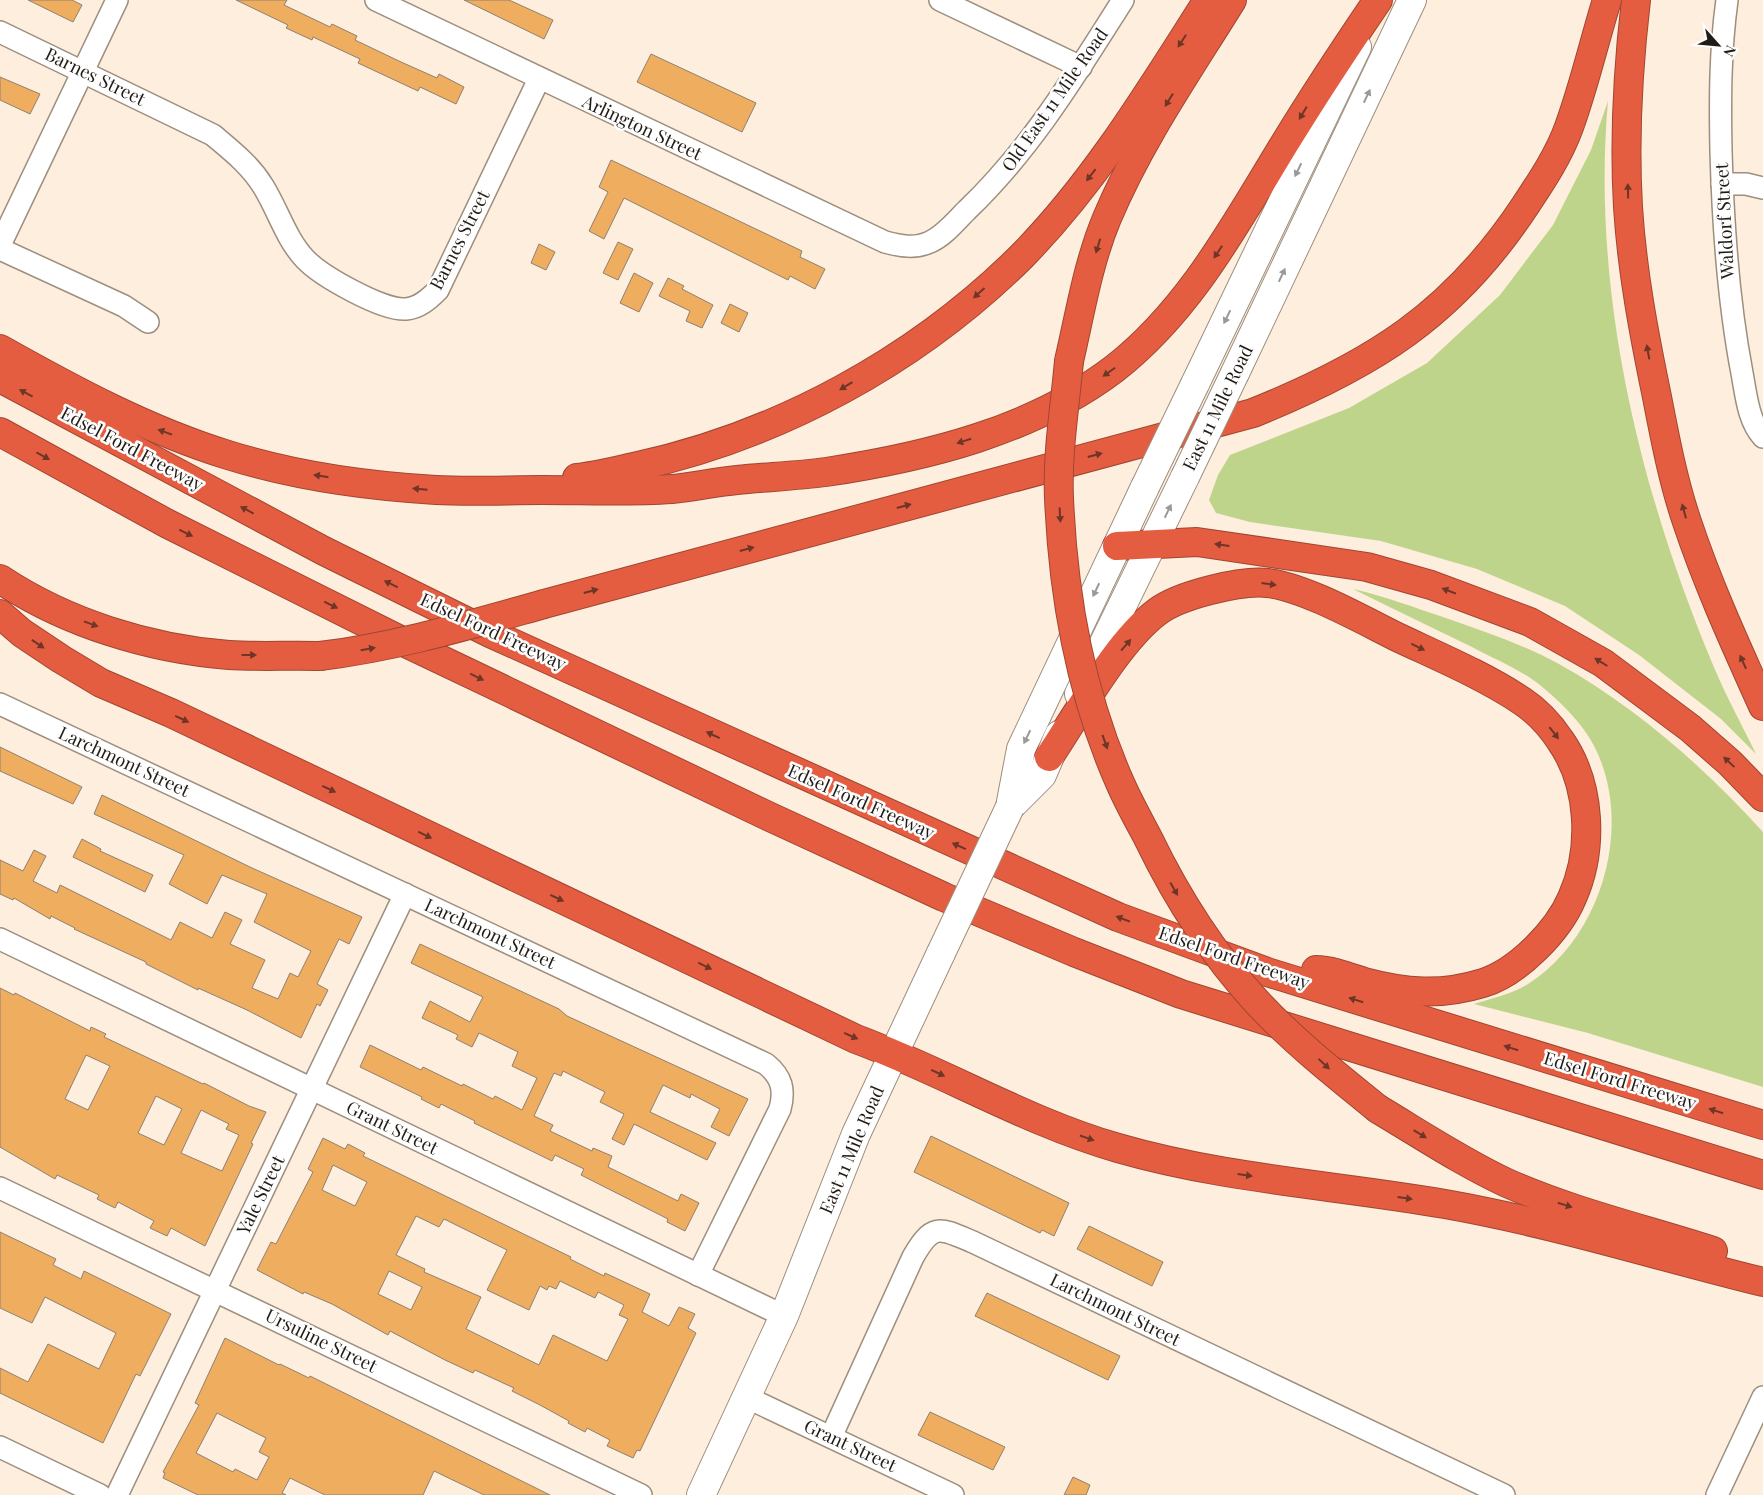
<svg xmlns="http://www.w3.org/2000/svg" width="1763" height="1495" font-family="'Playfair Display',serif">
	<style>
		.green { fill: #bfd48b }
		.building { fill: #eead5f; stroke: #8f8071; fill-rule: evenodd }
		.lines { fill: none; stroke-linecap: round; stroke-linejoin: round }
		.minor-casing { stroke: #9d8e7e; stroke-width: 24 }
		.secondary-casing { stroke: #9d8e7e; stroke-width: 30 }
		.motorway-casing { stroke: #a04632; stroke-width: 30 }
		.minor { stroke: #fff; stroke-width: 21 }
		.secondary { stroke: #fff; stroke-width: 28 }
		.motorway { stroke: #e45d41; stroke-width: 28 }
		.secondary-bridge-casing { stroke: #9d8e7e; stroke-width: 30; stroke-linecap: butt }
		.motorway-bridge-casing { stroke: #a04632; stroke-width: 30; stroke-linecap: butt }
		.secondary-bridge { stroke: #fff; stroke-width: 28 }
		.motorway-bridge { stroke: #e45d41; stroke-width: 28 }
		.oneway { fill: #6f3527 }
		.oneway2 { fill: #9b9896 }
		.labels { text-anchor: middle; stroke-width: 5; stroke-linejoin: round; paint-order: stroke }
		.street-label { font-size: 18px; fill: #211b15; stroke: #fefefe }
	</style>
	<rect width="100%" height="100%" fill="#feeedd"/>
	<g class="green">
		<path d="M1608 101C1591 292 1640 491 1713 665 1726 696 1742 725 1756 754L1721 719 1639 655 1565 606 1477 569 1381 541 1250 522 1216 513 1209 500 1218 475 1230 455 1349 408 1427 363 1500 295 1553 225 1591 150Z"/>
		<path d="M1353 589C1384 596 1413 607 1443 617 1482 631 1523 644 1559 664 1636 707 1704 767 1763 832V1087L1588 1033 1474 1004C1492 998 1512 994 1528 984 1600 939 1633 830 1597 752 1586 727 1562 703 1541 686 1522 670 1494 659 1472 647 1432 628 1392 608 1353 589Z"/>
	</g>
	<g class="building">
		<path d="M28 0H72L82 5 73 22Z"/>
		<path d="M236 0H287L284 5 330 27 332 24 357 36 355 40 401 62 437 78 439 74 464 87 456 104 420 87 418 91 358 63 360 59 313 37 312 40 286 28 288 25Z"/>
		<path d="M464 0H509L553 20 544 39Z"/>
		<path d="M651 54 756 103 742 132 637 82Z"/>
		<path d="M0 77 40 94 30 114 0 100Z"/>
		<path d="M611 160 802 251 800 257 825 269 815 289 790 276 788 280 624 198 604 239 589 231 608 192 599 187Z"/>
		<path d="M618 242 633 249 618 280 603 273Z"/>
		<path d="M539 244 555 252 546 270 531 263Z"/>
		<path d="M634 273 653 283 639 312 620 303Z"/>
		<path d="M668 278 684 286 682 289 713 305 702 328 686 321 690 311 659 296Z"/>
		<path d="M730 304 748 313 739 332 721 323Z"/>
		<path d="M0 747 82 787 73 804 0 771Z"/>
		<path d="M102 795 252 868 362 917 349 944 339 939 317 984 328 990 320 1006 317 1004 301 1038 247 1010 198 988V990L146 964V962L74 929 75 928 51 916 50 919 14 898 13 900 0 894V860L23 871 34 850 46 856 33 881 57 893 60 885 171 940 180 922 212 938 225 912 242 920 230 944 265 960 252 988 278 999 290 973 298 977 311 951 254 922 267 894 222 875 207 904 169 884 184 855 94 814Z"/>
		<path d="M82 839 101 849 100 851 153 875 145 892 73 857Z"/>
		<path d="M420 944 559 1009 567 1016 604 1033 748 1099 729 1136 711 1127 720 1109 691 1094 690 1098 663 1085 650 1112 716 1143 707 1160 634 1124 624 1145 612 1139 624 1114 600 1102 605 1092 563 1071 561 1076 554 1073 534 1116 553 1125 550 1131 592 1151 593 1148 612 1156 608 1167 678 1201 681 1194 699 1203 685 1231 667 1222 668 1219 581 1175 584 1169 555 1155 552 1161 474 1123 475 1121 441 1104 439 1108 421 1099 422 1097 360 1067 370 1045 421 1070 423 1067 462 1086 463 1084 493 1099 495 1096 522 1110 537 1078 512 1066 518 1052 479 1033 472 1047 456 1039 458 1035 422 1018 430 1001 470 1022 483 997 411 963Z"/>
		<path d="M0 988 14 995 15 993 90 1031 91 1027 106 1034 104 1037 203 1084 204 1083 249 1106 266 1112 251 1143 253 1144 205 1246 171 1228 167 1236 150 1228 154 1221 118 1202 115 1208 97 1199 99 1195 57 1175 55 1179 0 1147ZM86 1055 110 1066 88 1110 65 1099ZM156 1096 182 1109 164 1145 138 1133ZM201 1110 229 1124 226 1129 239 1135 222 1171 181 1153Z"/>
		<path d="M931 1136 1069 1203 1054 1236 1042 1230 1040 1233 914 1172Z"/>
		<path d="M323 1138 345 1149 348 1144 365 1153 363 1156 571 1257 570 1259 604 1276 605 1273 650 1294 642 1312 669 1326 679 1307 695 1314 688 1328 696 1333 640 1451 637 1450 633 1458 607 1446 610 1440 587 1428 585 1432 568 1423 569 1421 540 1405 512 1391 514 1388 475 1370 473 1373 445 1360 390 1331 388 1335 332 1304 304 1292 303 1294 257 1270 271 1242 276 1244 313 1172 308 1169ZM333 1165 367 1182 355 1206 322 1190ZM416 1216 439 1227 444 1219 507 1250 487 1290 529 1310 540 1286 547 1290 549 1286 556 1289 560 1281 595 1298 598 1292 624 1305 619 1315 628 1319 607 1361 553 1335 539 1365 466 1329 481 1297 424 1272 425 1269 396 1255ZM389 1271 422 1287 411 1310 378 1294Z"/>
		<path d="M1089 1226 1163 1262 1152 1286 1077 1249Z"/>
		<path d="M0 1232 56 1259 53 1265 81 1279 84 1271 171 1314 140 1376 136 1374 103 1443 0 1393V1368L28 1382 48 1344 99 1369 116 1333 45 1297 32 1323 0 1308Z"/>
		<path d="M987 1293 1120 1356 1108 1380 975 1316Z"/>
		<path d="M225 1338 279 1365 280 1364 309 1378 310 1376 550 1495H484L434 1471 423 1495H325L290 1478 282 1493 286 1495H198L163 1478 165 1473 163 1472 199 1405 195 1403ZM217 1413 266 1438 259 1452 269 1457 257 1480 235 1469 233 1472 196 1453Z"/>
		<path d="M930 1412 1005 1447 993 1470 918 1435Z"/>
		<path d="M1073 1477 1090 1485 1086 1495H1064Z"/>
	</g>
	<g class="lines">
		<defs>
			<g id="minor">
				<path d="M376 0 885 242C900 246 915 249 930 242 944 236 956 221 967 210 1031 149 1076 74 1123 0"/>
				<path d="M940 0 1081 67"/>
				<path d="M1727 0C1720 51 1720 100 1721 151 1723 226 1728 300 1742 373 1746 394 1748 421 1763 437"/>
				<path d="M0 32 213 135C232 151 250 165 263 186 278 210 286 239 305 259 321 276 383 311 406 309 419 308 429 299 438 290L539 79"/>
				<path d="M1722 184H1746L1763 188"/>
				<path d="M0 245 117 0"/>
				<path d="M0 249 124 306 148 322"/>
				<path d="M0 704 766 1064C782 1077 785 1090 780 1109L698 1275"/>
				<path d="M0 939 784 1316"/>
				<path d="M0 1188 641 1495"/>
				<path d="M748 1398 953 1495"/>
				<path d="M831 1437 913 1257C933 1222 940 1228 973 1242L1504 1495"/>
				<path d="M0 1447 100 1495"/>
				<path d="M117 1495 405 894"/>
				<path d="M1717 1495 1763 1397"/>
			</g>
			<g id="secondary">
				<path d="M1235 373 1412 0"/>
				<path d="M1195 384 1357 47"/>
				<path d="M1079 694 1185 477"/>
				<path d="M1010 807 1042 775 1059 735"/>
				<path d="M1010 807 1021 749 1145 487"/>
				<path d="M701 1495 784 1316 856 1134 941 953"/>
			</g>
			<g id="motorway">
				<path d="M1636 0C1628 68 1624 138 1628 207 1632 271 1644 334 1657 397 1665 438 1673 481 1687 522 1708 585 1736 646 1763 706"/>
				<path d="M0 349C73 390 147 430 228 455 295 476 367 486 436 490 471 492 507 490 542 490 585 490 629 492 672 489 694 487 715 482 737 480 766 477 796 476 826 472 926 457 1032 431 1114 369 1190 310 1236 223 1285 143 1315 94 1346 47 1378 0"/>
				<path d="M1069 361C1080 314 1088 263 1107 218 1140 140 1188 71 1232 0"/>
				<path d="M0 378 324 551 490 633 1118 917 1267 972 1763 1125"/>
				<path d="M0 432 168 524 408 644 768 816 944 897 1074 952 1181 994 1763 1175"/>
				<path d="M577 478C596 476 615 471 634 467 778 436 916 361 1021 257 1096 181 1151 89 1208 0"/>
				<path d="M1117 546 1197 542 1367 567 1431 585 1530 622 1603 663 1690 728 1730 763 1763 797"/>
				<path d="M0 579C66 623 150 649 229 655 259 657 290 655 320 656"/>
				<path d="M544 604 1253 413C1372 365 1453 315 1525 206 1541 182 1559 155 1569 127 1584 86 1594 42 1607 0"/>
				<path d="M0 614 22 633 61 659 101 683 171 713 856 1039C945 1072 1027 1122 1118 1148 1225 1179 1336 1185 1445 1204 1553 1223 1657 1256 1763 1282"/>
				<path d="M1049 757C1078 714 1117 642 1157 612 1179 595 1241 580 1268 583 1304 587 1361 619 1395 636 1437 656 1483 675 1522 701 1537 711 1550 725 1560 740 1591 784 1594 849 1572 898 1558 931 1518 972 1483 983 1441 996 1405 993 1364 982 1349 977 1331 970 1316 970"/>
				<path d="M1378 1109C1420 1134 1462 1162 1507 1183 1572 1212 1645 1229 1713 1251"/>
			</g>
		</defs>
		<use href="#minor" class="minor-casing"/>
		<use href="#secondary" class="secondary-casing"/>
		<use href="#motorway" class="motorway-casing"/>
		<use href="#minor" class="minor"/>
		<use href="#secondary" class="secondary"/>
		<use href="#motorway" class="motorway"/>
		<defs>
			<g id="secondary-bridge">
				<path d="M1185 477 1235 373"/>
				<path d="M1145 487 1195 384"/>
				<path d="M941 953 1010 807"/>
			</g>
			<g id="motorway-bridge">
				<path d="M1069 361C1065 406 1057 453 1059 498 1063 594 1081 696 1121 785 1129 803 1139 821 1148 838 1177 898 1211 952 1256 1001 1293 1041 1336 1075 1378 1109"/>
				<path d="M320 656C396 647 469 625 544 604"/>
			</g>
		</defs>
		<use href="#secondary-bridge" class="secondary-bridge-casing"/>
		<use href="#motorway-bridge" class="motorway-bridge-casing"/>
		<use href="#secondary-bridge" class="secondary-bridge"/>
		<use href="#motorway-bridge" class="motorway-bridge"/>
	</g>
	<defs><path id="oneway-solid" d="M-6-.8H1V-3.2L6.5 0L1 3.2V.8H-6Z" transform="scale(1.25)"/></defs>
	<g class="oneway">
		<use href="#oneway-solid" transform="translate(1182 41) rotate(123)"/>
		<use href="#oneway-solid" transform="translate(1169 100) rotate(122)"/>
		<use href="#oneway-solid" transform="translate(1303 113) rotate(121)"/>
		<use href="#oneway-solid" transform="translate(1091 175) rotate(128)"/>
		<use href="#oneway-solid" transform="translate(1628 191) rotate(-91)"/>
		<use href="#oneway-solid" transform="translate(1098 246) rotate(107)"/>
		<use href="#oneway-solid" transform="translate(1218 252) rotate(124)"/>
		<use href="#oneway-solid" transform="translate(979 293) rotate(138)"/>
		<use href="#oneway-solid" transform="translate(1648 352) rotate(-100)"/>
		<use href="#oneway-solid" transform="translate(1109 372) rotate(145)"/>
		<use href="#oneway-solid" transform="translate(846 386) rotate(149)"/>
		<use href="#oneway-solid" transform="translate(26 393) rotate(-152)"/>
		<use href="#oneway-solid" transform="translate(165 432) rotate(-160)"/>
		<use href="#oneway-solid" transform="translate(964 441) rotate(163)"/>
		<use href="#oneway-solid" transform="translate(1095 455) rotate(-15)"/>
		<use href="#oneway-solid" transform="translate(43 456) rotate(29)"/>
		<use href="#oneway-solid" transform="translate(321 476) rotate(-171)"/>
		<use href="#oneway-solid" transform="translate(420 489) rotate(-175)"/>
		<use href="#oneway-solid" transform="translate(904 506) rotate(-15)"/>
		<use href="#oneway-solid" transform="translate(247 510) rotate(-152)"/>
		<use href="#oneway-solid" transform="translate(1684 511) rotate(-105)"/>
		<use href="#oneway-solid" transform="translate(1060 515) rotate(87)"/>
		<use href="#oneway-solid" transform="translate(186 533) rotate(26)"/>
		<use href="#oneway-solid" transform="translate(1222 545) rotate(-172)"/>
		<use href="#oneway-solid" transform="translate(747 549) rotate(-15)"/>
		<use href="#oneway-solid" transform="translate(391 584) rotate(-154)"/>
		<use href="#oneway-solid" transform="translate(1269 584) rotate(8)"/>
		<use href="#oneway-solid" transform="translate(591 591) rotate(-15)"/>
		<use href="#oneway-solid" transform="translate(1449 591) rotate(-159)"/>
		<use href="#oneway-solid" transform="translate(331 605) rotate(26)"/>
		<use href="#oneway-solid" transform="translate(91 624) rotate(20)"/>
		<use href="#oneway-solid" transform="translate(38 644) rotate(34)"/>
		<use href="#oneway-solid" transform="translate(1126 645) rotate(-49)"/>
		<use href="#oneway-solid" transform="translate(1418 647) rotate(26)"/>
		<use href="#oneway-solid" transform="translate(368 649) rotate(-10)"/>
		<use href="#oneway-solid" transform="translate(249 655)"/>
		<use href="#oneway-solid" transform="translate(1601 662) rotate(-148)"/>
		<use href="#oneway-solid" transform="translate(1743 662) rotate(-114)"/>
		<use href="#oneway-solid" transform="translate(477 677) rotate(26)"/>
		<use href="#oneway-solid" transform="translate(182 719) rotate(25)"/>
		<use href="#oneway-solid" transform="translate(1554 733) rotate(52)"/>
		<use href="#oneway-solid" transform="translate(713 735) rotate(-155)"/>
		<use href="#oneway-solid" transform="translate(1105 742) rotate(70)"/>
		<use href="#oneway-solid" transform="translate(1729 762) rotate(-137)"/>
		<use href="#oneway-solid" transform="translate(329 789) rotate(25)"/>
		<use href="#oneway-solid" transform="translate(425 835) rotate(26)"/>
		<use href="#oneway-solid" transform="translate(959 846) rotate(-156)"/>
		<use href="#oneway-solid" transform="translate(1174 889) rotate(60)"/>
		<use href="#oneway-solid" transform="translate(557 898) rotate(25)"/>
		<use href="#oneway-solid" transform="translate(1123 919) rotate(-159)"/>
		<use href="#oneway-solid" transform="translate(705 966) rotate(26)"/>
		<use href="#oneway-solid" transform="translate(1356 1000) rotate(-163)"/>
		<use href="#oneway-solid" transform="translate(851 1036) rotate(24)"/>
		<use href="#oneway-solid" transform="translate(1511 1048) rotate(-163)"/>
		<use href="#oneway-solid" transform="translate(1324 1064) rotate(43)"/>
		<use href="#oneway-solid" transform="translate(938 1073) rotate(25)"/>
		<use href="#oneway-solid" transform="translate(1716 1111) rotate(-163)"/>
		<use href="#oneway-solid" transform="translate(1420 1134) rotate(31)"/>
		<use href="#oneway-solid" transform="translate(1087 1138) rotate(19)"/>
		<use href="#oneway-solid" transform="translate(1245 1175) rotate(8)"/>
		<use href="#oneway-solid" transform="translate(1405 1198) rotate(8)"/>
		<use href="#oneway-solid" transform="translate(1565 1205) rotate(17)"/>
	</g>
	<g class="oneway2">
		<use href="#oneway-solid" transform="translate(1367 96) rotate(-65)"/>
		<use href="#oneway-solid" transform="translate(1298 170) rotate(116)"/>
		<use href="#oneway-solid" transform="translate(1282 275) rotate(-65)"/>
		<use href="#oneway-solid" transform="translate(1227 317) rotate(116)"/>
		<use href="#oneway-solid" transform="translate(1168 511) rotate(-64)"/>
		<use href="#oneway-solid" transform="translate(1096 590) rotate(115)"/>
		<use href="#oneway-solid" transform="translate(1027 737) rotate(116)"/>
	</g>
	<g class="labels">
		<g class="street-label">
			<text transform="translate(95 77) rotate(26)" y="6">Barnes Street</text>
			<text transform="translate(1055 100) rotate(-55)" y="6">Old East 11 Mile Road</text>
			<text transform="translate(642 128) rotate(25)" y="6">Arlington Street</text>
			<text transform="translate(1725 221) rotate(-93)" y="6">Waldorf Street</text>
			<text transform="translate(460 240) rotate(-63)" y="6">Barnes Street</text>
			<text transform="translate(1218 408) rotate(-64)" y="6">East 11 Mile Road</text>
			<text transform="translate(132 449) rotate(28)" y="6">Edsel Ford Freeway</text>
			<text transform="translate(493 632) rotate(25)" y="6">Edsel Ford Freeway</text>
			<text transform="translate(124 762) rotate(25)" y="6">Larchmont Street</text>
			<text transform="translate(861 802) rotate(24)" y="6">Edsel Ford Freeway</text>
			<text transform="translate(490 934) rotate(25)" y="6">Larchmont Street</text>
			<text transform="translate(1234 958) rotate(19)" y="6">Edsel Ford Freeway</text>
			<text transform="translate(1620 1081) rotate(17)" y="6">Edsel Ford Freeway</text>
			<text transform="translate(392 1128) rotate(26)" y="6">Grant Street</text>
			<text transform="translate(852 1150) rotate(-67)" y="6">East 11 Mile Road</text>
			<text transform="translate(261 1195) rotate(-64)" y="6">Yale Street</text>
			<text transform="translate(1115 1310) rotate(26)" y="6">Larchmont Street</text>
			<text transform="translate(321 1341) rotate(26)" y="6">Ursuline Street</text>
			<text transform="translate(850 1446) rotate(25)" y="6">Grant Street</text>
		</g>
	</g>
	<g transform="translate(1718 45) rotate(117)" stroke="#fefefe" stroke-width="4" paint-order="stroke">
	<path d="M0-4L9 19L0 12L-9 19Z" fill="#211b15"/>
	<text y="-8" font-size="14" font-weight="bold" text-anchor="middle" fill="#211b15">N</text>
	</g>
</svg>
